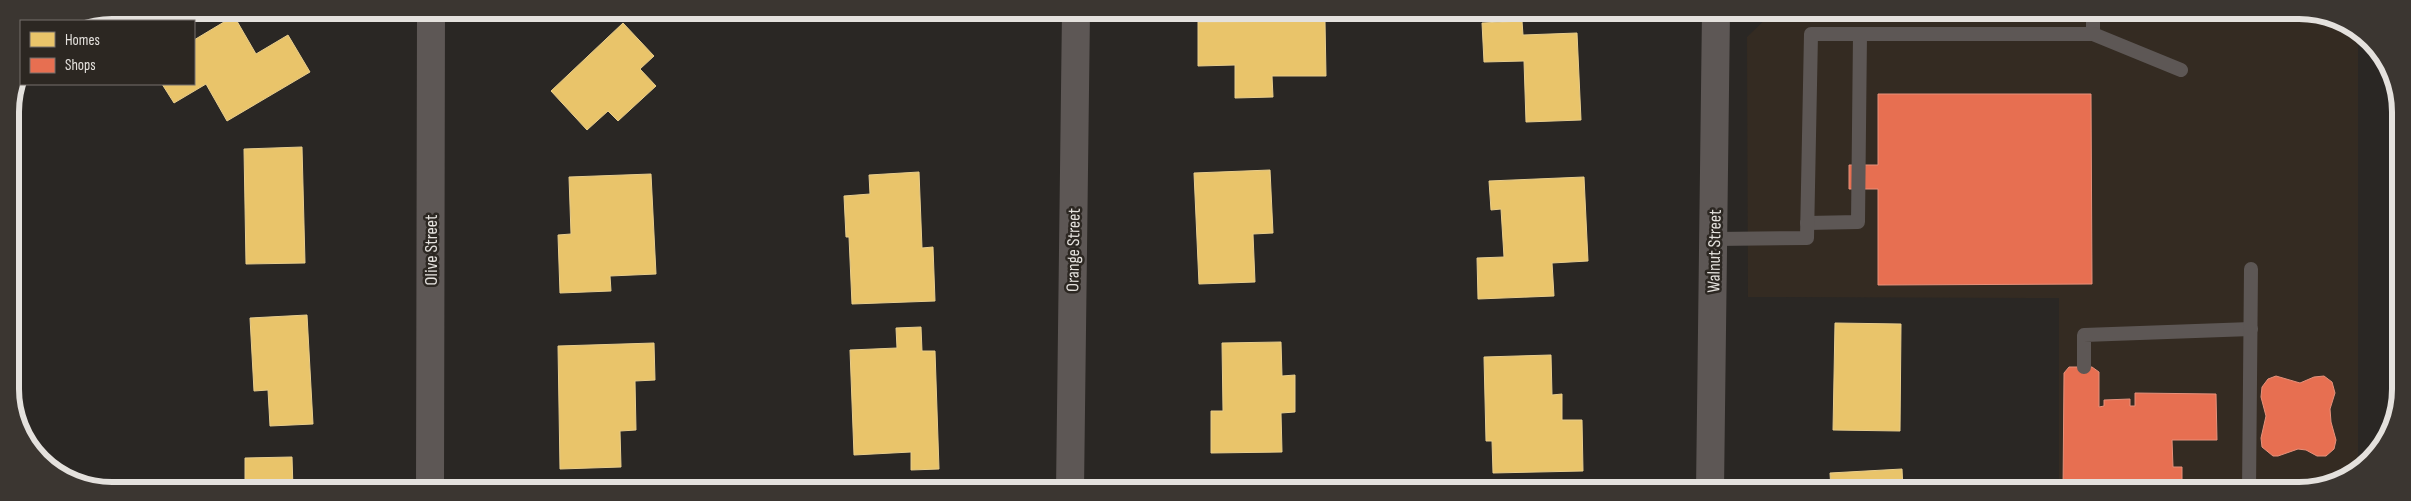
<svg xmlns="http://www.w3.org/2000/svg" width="2411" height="501" font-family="'Sofia Sans Condensed',sans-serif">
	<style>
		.built { fill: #342b22 }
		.homes { fill: #e9c46a; stroke: #e8cd8c }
		.shops { fill: #e76f51; stroke: #e6917b }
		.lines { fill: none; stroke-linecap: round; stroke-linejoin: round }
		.lane { stroke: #5d5755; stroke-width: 14 }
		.street { stroke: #5d5755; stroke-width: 28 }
		.labels { text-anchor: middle; stroke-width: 5; stroke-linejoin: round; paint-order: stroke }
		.street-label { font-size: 18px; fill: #e4e1dd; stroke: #2c2722 }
		.rim { fill: none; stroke: #e4e1dd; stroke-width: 6 }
	</style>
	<rect width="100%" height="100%" fill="#2a2724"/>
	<path class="built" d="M1774 11 2319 12 2346 26 2358 40V469L2306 491H2059V298L1748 297 1747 37Z"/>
	<g class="homes">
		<path d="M234 16 256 54 288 35 310 72 227 121 206 84 174 103 162 84H194V40Z"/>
		<path d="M1325 21 1326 76H1272L1273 97 1235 98V65L1198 66V22Z"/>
		<path d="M1522 21 1523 35 1577 33 1581 120 1526 122 1524 61 1484 62 1482 23Z"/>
		<path d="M623 23 654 56 640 69 656 86 618 121 608 111 587 130 551 91Z"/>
		<path d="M302 147 305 263 246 264 244 149Z"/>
		<path d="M1270 170 1273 233 1253 234 1255 282 1199 284 1194 173Z"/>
		<path d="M919 172 922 248 933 247 935 301 852 304 849 237H846L844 196 870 194 869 175Z"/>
		<path d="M651 174 656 274 610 276 611 291 560 293 558 235 571 234 569 177Z"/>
		<path d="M1584 177 1588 261 1552 263 1554 296 1478 299 1477 258 1504 257 1501 209 1491 210 1489 181Z"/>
		<path d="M11 311H14V353H12Z"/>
		<path d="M307 315 313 424 270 426 268 390 254 391 250 318Z"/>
		<path d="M1835 323 1901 324 1900 431 1833 430Z"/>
		<path d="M921 327 922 351H935L939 469 911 470V452L854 455 850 350 897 348 896 328Z"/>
		<path d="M1281 342 1282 376 1295 375V412L1281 413 1282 452 1211 453V411H1223L1222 343Z"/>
		<path d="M654 343 655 380 635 381 636 430 620 431 621 467 560 469 558 346Z"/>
		<path d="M1551 355 1552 395 1562 394V420H1582L1583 471 1493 473 1492 441H1486L1484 357Z"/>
		<path d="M292 457 293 489H245V458Z"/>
		<path d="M1902 469 1903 490H1831L1830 473Z"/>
	</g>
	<g class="shops">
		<path d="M1878 94H2091L2092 284 1878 285V189H1849V165H1878Z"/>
		<path d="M2069 367H2092L2099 372V407L2104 406V400L2130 399V406H2135V393L2216 394 2217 440H2172L2173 467H2182V491H2063L2064 373Z"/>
		<path d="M2276 376 2300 383 2314 377 2324 376 2332 382 2335 393 2330 409 2331 422 2336 440 2334 449 2326 456H2317L2306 450 2298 449 2278 456H2273L2262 447 2261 438 2266 416 2261 397 2262 387 2268 379Z"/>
	</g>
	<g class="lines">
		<g class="lane">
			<path d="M2093 12V34"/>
			<path d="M1807 223 1858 222 1860 34"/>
			<path d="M1715 239 1807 238 1811 34H2093L2181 70"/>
			<path d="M2084 367V335L2251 329"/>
			<path d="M2249 491 2251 269"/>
		</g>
		<g class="street">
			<path d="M430 489 431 10"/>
			<path d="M1070 490 1076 11"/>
			<path d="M1710 490 1716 11"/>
		</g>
	</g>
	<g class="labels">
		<g class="street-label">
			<text transform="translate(431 250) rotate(-90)" y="6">Olive Street</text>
			<text transform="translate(1073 250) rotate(-89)" y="6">Orange Street</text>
			<text transform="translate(1714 251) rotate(-89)" y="6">Walnut Street</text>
		</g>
	</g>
	<path d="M0 0H2411V501H0ZM112 19H2299A93 93 0 0 1 2392 112V389A93 93 0 0 1 2299 482H112A93 93 0 0 1 19 389V112A93 93 0 0 1 112 19Z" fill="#3b3631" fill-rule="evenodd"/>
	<path class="rim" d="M112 19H2299A93 93 0 0 1 2392 112V389A93 93 0 0 1 2299 482H112A93 93 0 0 1 19 389V112A93 93 0 0 1 112 19Z"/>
	<rect x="20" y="20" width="175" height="65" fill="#2c2722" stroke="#76716d"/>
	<rect x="30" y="32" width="25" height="15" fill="#e9c46a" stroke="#76716d"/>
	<text x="65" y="45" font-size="15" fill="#e4e1dd">Homes</text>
	<rect x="30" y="58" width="25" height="15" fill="#e76f51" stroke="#76716d"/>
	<text x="65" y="70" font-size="15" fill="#e4e1dd">Shops</text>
</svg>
